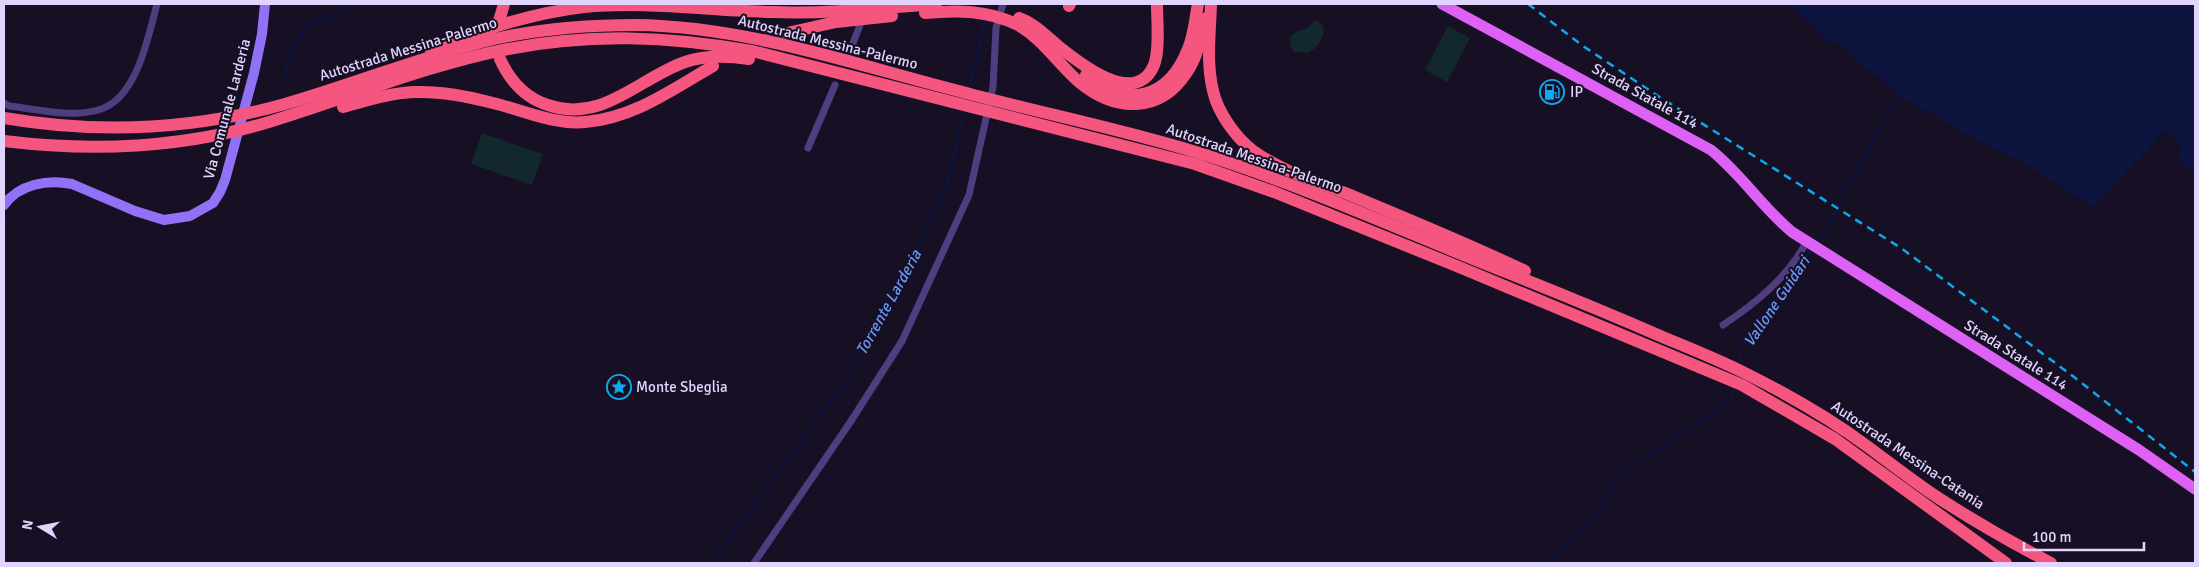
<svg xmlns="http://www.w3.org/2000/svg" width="2199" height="567" font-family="Signika,sans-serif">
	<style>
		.green { fill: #13282c }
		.water { fill: #0d143e }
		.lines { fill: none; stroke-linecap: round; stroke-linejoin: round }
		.stream { stroke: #0d143e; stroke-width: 2.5 }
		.highway-tunnel { stroke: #352d44; stroke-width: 12; stroke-dasharray: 12 6; stroke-linecap: butt }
		.street { stroke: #4e3d7f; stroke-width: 7 }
		.secondary { stroke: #9171f6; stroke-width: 10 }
		.primary { stroke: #de61f6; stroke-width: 11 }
		.highway { stroke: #f55680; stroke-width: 12 }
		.rail { stroke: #0ea8ee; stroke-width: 2.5; stroke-dasharray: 8 6; stroke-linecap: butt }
		.labels { text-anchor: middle; stroke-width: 4; stroke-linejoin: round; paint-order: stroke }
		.street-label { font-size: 15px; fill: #e1d4fc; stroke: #170f23 }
		.poi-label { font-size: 15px; fill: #e1d4fc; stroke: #170f23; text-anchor: start }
		.water-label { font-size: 16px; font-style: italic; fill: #6896f6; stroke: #170f23 }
	</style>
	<rect width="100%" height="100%" fill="#170f23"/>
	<g class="green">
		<path d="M1316 20C1332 28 1320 47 1308 53L1294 52 1290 45 1291 36 1297 31 1307 28Z"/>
		<path d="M1448 26 1470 38 1447 82 1425 70Z"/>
		<path d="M482 133 543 154 532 185 471 164Z"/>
	</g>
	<path class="water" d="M1789 4H2195V171L2178 162 2182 144 2165 130 2094 207 2022 162 1989 147 1900 96 1834 41 1829 43Z"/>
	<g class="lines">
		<g class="stream">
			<path d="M987 10 989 4"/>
			<path d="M285 77 290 53 307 24 336 14 349 4"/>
			<path d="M969 91 985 18"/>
			<path d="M4 177 6 183"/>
			<path d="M1816 242 1832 220 1843 194 1900 96"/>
			<path d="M4 249 6 216"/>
			<path d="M1737 366 1743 345 1812 249"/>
			<path d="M711 563 844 383 908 270 947 185 965 108"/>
			<path d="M1547 563 1588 526 1622 474 1728 404 1732 397 1734 386"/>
		</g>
		<path class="highway-tunnel" d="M759 42 787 33"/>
		<g class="street">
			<path d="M850 51 860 25"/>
			<path d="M4 103 9 106C37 109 70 118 98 110 137 100 148 37 157 4"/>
			<path d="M808 148 835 85"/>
			<path d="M1723 325C1756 303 1788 277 1807 241"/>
			<path d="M754 563 851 421 902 341 969 195 993 87 996 28 1003 4"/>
		</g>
		<path class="secondary" d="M4 205C19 184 48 179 72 184L135 211 164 220 190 216 213 203 220 192 225 180 254 73 262 34 265 4"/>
		<path class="primary" d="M1442 4 1711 150C1741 174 1762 207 1792 232L2139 450 2195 489"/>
		<g class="highway">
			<path d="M1211 4C1210 36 1205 70 1216 101 1223 119 1237 138 1252 150 1282 172 1320 183 1355 197 1412 221 1469 244 1525 271"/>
			<path d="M1069 6 1070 4"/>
			<path d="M925 13C957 10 988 10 1018 25 1043 39 1058 64 1079 82 1115 112 1160 114 1187 72 1198 56 1201 36 1206 18"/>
			<path d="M1019 18C1034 23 1045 35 1057 45 1078 62 1136 109 1154 65 1160 50 1157 21 1157 4"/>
			<path d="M499 21 504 4"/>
			<path d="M787 33 836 22 892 16"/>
			<path d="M430 48C480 31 531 13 584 7 649 1 709 11 773 12 828 14 882 8 936 4"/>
			<path d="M500 59C510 81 525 98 548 105 602 124 639 78 685 62 706 55 728 56 749 59"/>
			<path d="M1086 75C1127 108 1168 100 1188 49 1194 35 1195 19 1198 4"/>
			<path d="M343 107C365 101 390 93 414 92 440 91 467 96 493 103 523 110 553 125 585 122 632 119 673 89 713 66"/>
			<path d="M4 118C98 134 193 130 285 104 355 84 422 56 494 39 540 29 587 25 635 25 744 26 850 63 955 90 1039 113 1125 129 1209 156 1302 186 1392 226 1483 263 1544 287 1605 312 1665 338 1692 349 1719 360 1745 373 1787 394 1829 418 1867 446 1890 463 1913 481 1937 497 1974 521 2012 543 2051 563"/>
			<path d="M4 141C93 152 183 148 269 122 348 98 426 65 508 49 591 33 668 36 752 51L1195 164 1274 192 1459 267 1742 385 1835 439 2006 563"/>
		</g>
		<path class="rail" d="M1528 4 1583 46 1658 96 1901 248 2074 377 2195 472"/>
	</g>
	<defs>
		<symbol id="fuel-ring" viewBox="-11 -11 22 22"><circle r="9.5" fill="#170f23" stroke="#0ea8ee" stroke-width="1.5"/><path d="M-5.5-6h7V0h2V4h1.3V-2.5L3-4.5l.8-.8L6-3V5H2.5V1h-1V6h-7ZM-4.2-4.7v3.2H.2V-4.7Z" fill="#0ea8ee"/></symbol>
		<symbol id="sight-ring" viewBox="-11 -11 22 22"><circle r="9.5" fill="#170f23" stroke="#0ea8ee" stroke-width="1.5"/><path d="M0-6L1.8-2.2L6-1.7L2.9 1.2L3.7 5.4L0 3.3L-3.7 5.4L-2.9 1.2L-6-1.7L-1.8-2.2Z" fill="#0ea8ee"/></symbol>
	</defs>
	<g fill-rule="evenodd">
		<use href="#fuel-ring" x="1538" y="78" width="28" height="28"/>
		<use href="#sight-ring" x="605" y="373" width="28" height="28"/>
	</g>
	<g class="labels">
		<g class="street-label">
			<text transform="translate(828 42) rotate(14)" y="5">Autostrada Messina-Palermo</text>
			<text transform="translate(408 49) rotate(-17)" y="5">Autostrada Messina-Palermo</text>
			<text transform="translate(1645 96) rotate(29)" y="5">Strada Statale 114</text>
			<text transform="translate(227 109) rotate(-75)" y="5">Via Comunale Larderia</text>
			<text transform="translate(1254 158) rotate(19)" y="5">Autostrada Messina-Palermo</text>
			<text transform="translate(2016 355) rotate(32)" y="5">Strada Statale 114</text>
			<text transform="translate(1908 455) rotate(34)" y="5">Autostrada Messina-Catania</text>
		</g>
		<g class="poi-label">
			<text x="1570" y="97">IP</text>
			<text x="636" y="392">Monte Sbeglia</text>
		</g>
		<g class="water-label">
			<text transform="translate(1776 301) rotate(-56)" y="6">Vallone Guidari</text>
			<text transform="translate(888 302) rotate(-61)" y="6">Torrente Larderia</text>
		</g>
	</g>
	<rect width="2199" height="567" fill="none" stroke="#e1d4fc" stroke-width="10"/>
	<g transform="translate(40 527) rotate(280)" stroke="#170f23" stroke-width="4" paint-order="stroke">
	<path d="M0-4L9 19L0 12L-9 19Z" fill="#e1d4fc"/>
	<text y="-8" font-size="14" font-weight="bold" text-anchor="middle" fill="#e1d4fc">N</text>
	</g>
	<path d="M2024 542v8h120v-8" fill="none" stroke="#e1d4fc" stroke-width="2.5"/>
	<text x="2032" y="542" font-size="15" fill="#e1d4fc" stroke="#170f23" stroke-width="4" paint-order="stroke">100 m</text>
</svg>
